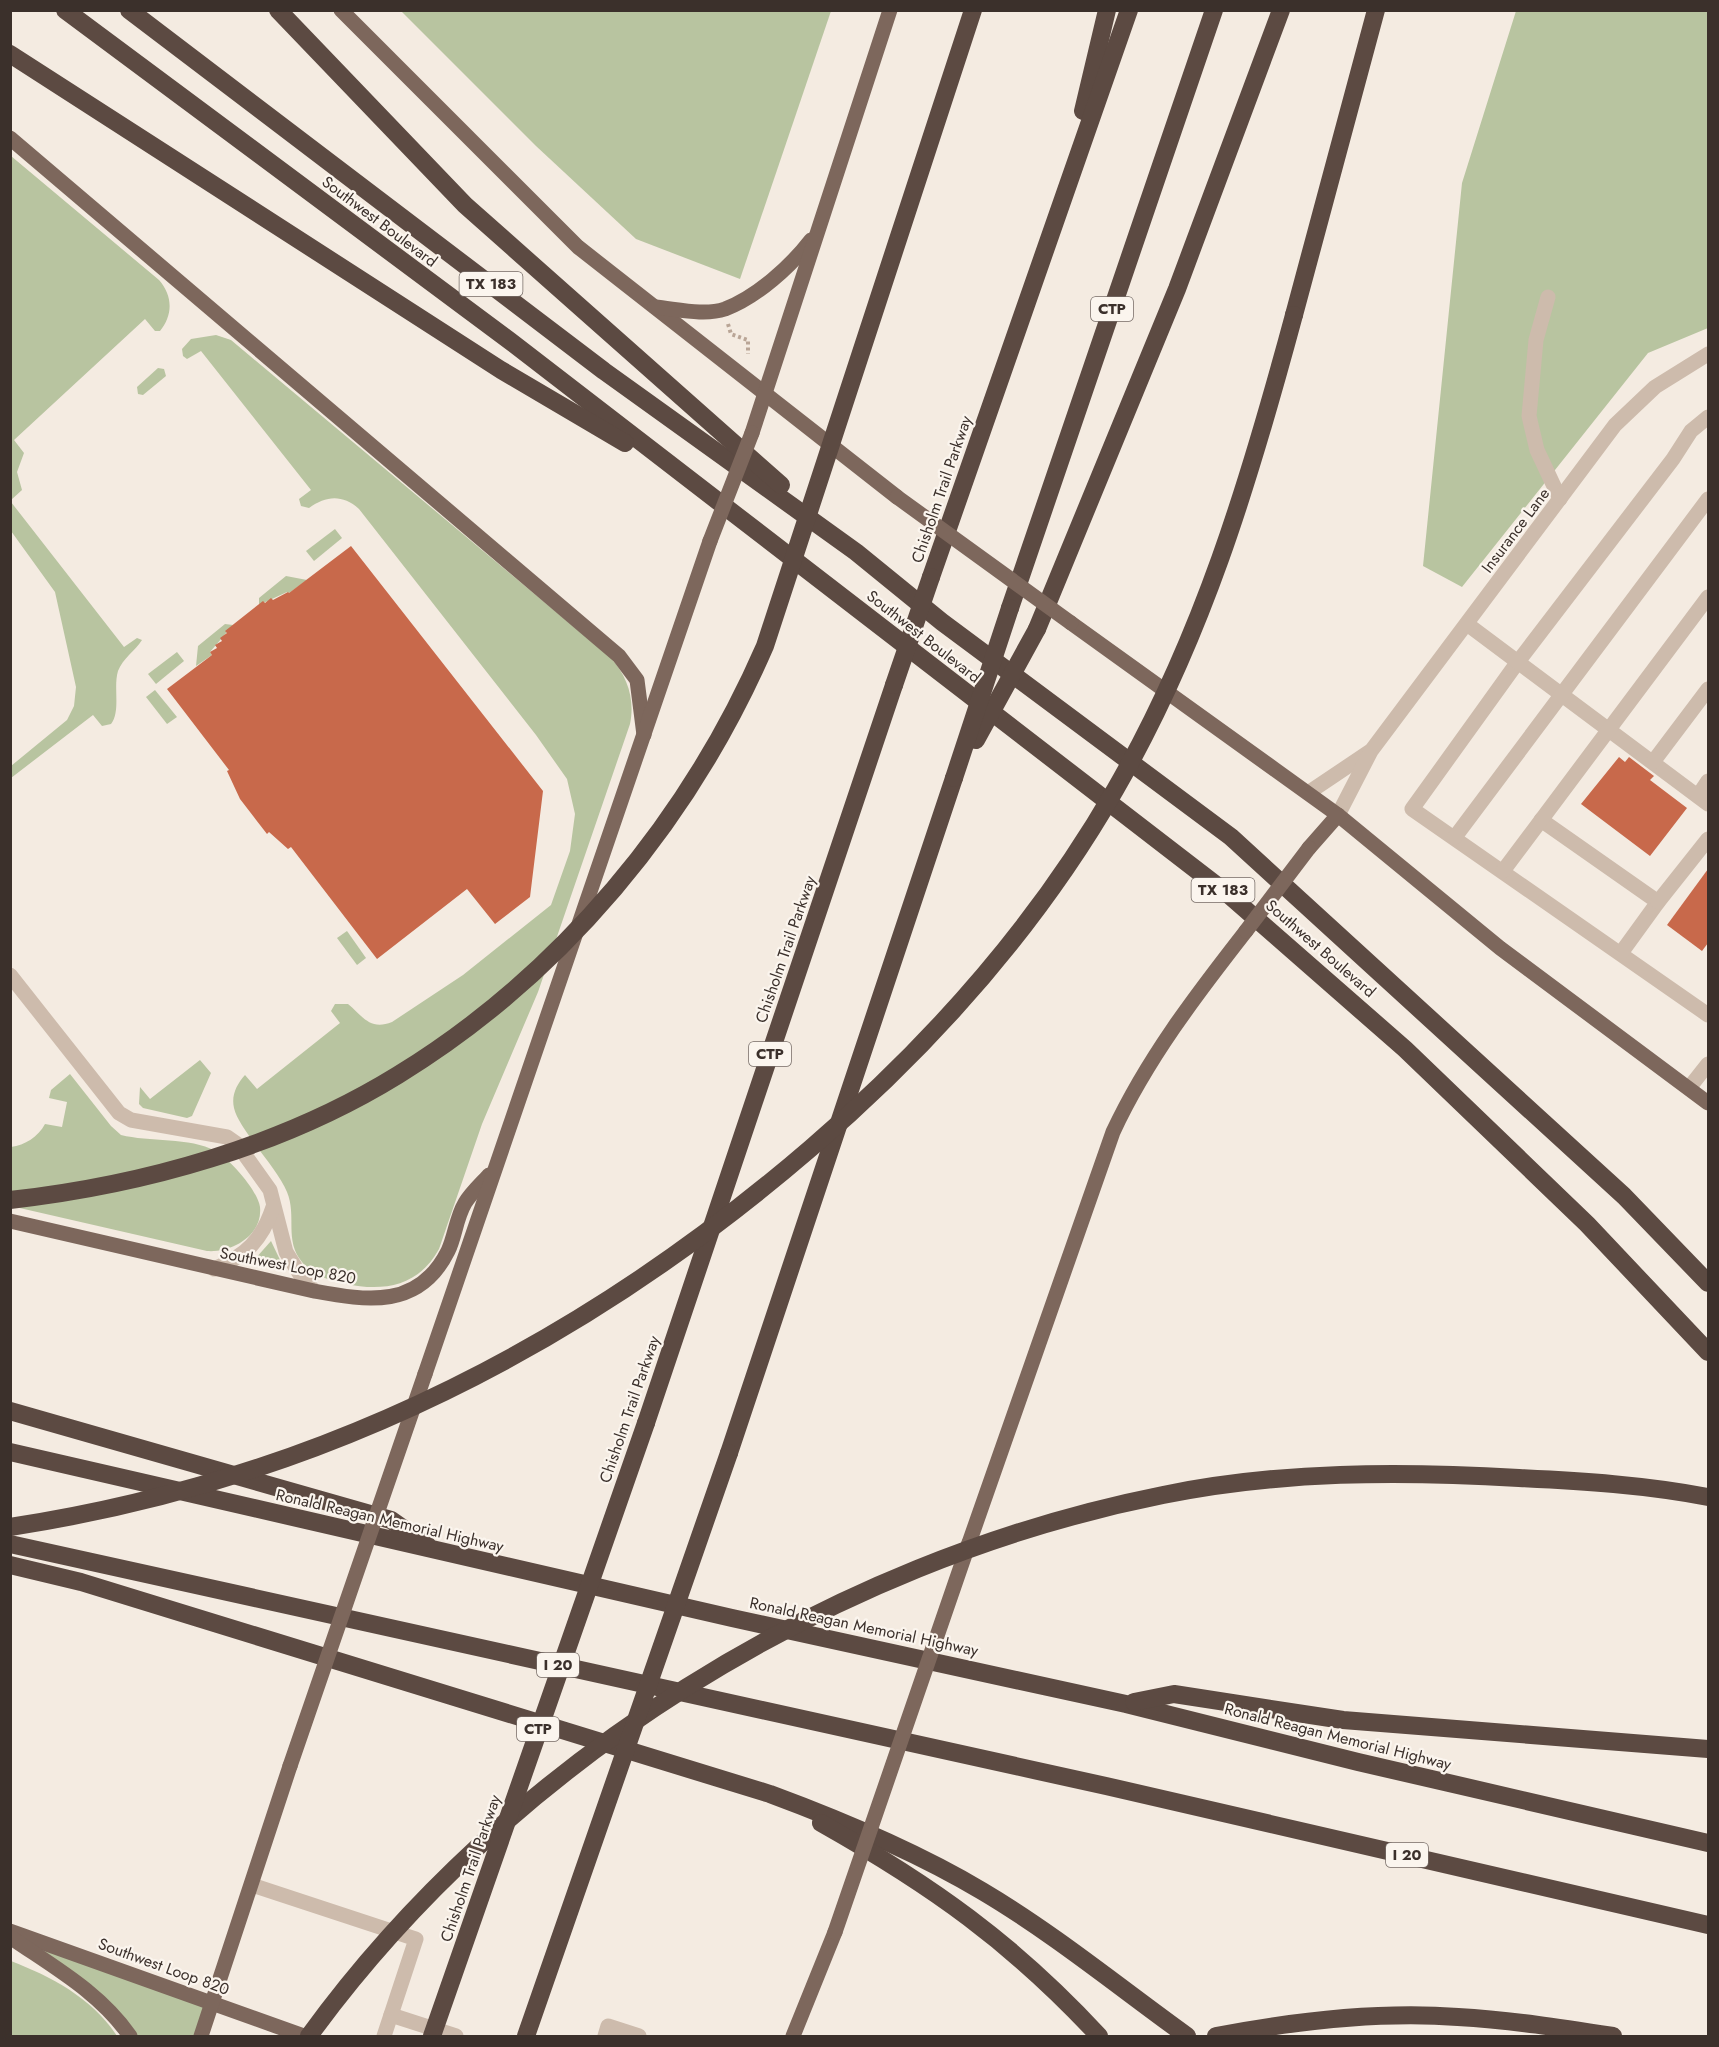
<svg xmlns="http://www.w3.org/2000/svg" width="1719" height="2047" font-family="Jost,sans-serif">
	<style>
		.green { fill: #b8c4a0 }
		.building { fill: #c8694b }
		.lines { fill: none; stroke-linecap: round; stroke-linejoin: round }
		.path { stroke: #b9a596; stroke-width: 4; stroke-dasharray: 3 3; stroke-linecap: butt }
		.minor { stroke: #cdbbac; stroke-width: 15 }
		.major { stroke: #7d675c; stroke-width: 15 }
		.highway { stroke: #5c4a42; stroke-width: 18 }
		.major-bridge { stroke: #7d675c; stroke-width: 15 }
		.highway-bridge { stroke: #5c4a42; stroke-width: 18 }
		.labels { text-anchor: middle; stroke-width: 4.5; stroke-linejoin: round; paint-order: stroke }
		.shield { fill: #fbf5ee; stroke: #756b66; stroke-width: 1.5 }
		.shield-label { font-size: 15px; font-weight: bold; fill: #3b302b }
		.street-label { font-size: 16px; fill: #3b302b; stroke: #fbf5ee }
	</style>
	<rect width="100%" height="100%" fill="#f4ebe1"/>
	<g class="green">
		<path d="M401 11H831L740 279 636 239 536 146Z"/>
		<path d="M1516 11H1708V328L1648 353 1462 587 1423 566 1462 183Z"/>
		<path d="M11 156 159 280C173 296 173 315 160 331H155L145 319 14 440 24 453 17 472 22 490 11 500Z"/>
		<path d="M216 335 231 340 611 658C628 677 635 700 630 724L538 992 482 1124 439 1249C419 1286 384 1292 346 1284 329 1280 313 1276 302 1262 284 1240 297 1216 287 1192 277 1167 239 1130 234 1108 231 1095 237 1084 245 1075L257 1089 340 1023 331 1011 335 1004H348C362 1015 369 1031 392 1022L463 975 551 905 570 851 575 814 567 779 536 735 359 509C342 494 326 496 309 508L301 506 299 499 311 490 201 351 187 359 183 356 182 349 191 339Z"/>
		<path d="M158 368 164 369 166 376 143 395 138 394 137 387Z"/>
		<path d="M11 502 124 647 137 638 142 640C135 651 123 658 118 671 113 687 121 711 111 724L102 726 93 715 11 778V766L67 720 74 706 76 687 55 592 11 531Z"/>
		<path d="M335 529 342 538 314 561 306 551Z"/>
		<path d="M286 576 307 580 289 593 287 592 259 605V598Z"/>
		<path d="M225 624 233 625 210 652 212 655 196 666 198 646Z"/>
		<path d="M177 652 184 661 156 684 148 674Z"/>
		<path d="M155 690 177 717 167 724 146 697Z"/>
		<path d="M347 931 366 958 357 965 337 938Z"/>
		<path d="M200 1060 211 1073 192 1116 187 1118 143 1108 139 1104 140 1087 150 1099Z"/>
		<path d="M70 1074 111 1126 121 1135C148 1142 191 1137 215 1151 230 1159 258 1191 260 1207 263 1236 231 1253 207 1251L11 1206V1147C25 1145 38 1137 45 1124L62 1127 67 1102 49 1098 51 1090Z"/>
		<path d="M271 1241 281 1262 278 1266 255 1259Z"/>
		<path d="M11 1931 213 2003 201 2036H130Z"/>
		<path d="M11 1961C52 1977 92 1998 117 2036H11Z"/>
	</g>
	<g class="building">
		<path d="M351 546 543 791 530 897 495 924 467 889 377 959 291 847 288 849 269 832 267 834 240 799 227 771 229 770 167 689 212 655 210 652 217 648 215 645 222 641 220 638 227 633 225 631 263 601 265 603 271 598 273 600 288 592 289 593Z"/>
		<path d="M1619 757 1625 762 1629 757 1654 776 1650 780 1687 808 1650 856 1581 804Z"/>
		<path d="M1708 869V943L1702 951 1667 925Z"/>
	</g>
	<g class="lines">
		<path class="path" d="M728 324 731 334 748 340V354"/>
		<g class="minor">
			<path d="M1548 297 1536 340 1529 416 1537 450 1560 499"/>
			<path d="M1708 417 1691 431 1673 459 1517 663 1412 809 1708 1015"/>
			<path d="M1467 624 1708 804"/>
			<path d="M1653 762 1708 689"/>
			<path d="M1308 793 1369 752"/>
			<path d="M1698 796 1708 781"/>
			<path d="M1338 815 1371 751 1615 425 1655 387 1708 354"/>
			<path d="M1541 820 1658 902 1621 953"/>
			<path d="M1455 837 1708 499"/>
			<path d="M1503 871 1708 597"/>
			<path d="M1658 902 1708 839"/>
			<path d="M10 975 119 1113 131 1120 227 1137 237 1144 270 1190 286 1252 301 1276 314 1291"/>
			<path d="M1689 1088 1708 1064"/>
			<path d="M214 1269C246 1256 262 1240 273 1207"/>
			<path d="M252 1885 416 1939 384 2036"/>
			<path d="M391 2015 456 2036"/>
			<path d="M605 2036 608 2026 639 2036"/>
		</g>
		<g class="major">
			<path d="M341 10 578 247 897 497"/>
			<path d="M10 138 619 656 637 680 644 735"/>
			<path d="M655 307C677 309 704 316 725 309 757 297 791 266 811 240"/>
			<path d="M752 433 890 10"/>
			<path d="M1071 623 1338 815 1500 948 1708 1103"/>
			<path d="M1309 848 1338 815"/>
			<path d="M10 1221 314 1291C368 1301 419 1309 448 1251 455 1237 456 1218 465 1203 471 1193 481 1184 489 1175"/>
			<path d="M425 1374 710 541"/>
			<path d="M969 1543 1113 1132C1147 1059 1196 995 1246 931"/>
			<path d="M10 1931 304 2036"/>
			<path d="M10 1937C55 1968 99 1992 130 2036"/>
			<path d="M201 2036 290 1766"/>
			<path d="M793 2036 835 1932"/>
		</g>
		<g class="highway">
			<path d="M65 10 510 341 1229 895 1405 1049 1587 1224 1708 1352"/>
			<path d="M129 10 604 371 856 552 942 622 1231 837 1624 1196 1708 1283"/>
			<path d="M278 10 465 205 781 485"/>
			<path d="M10 54 501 370 625 443"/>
			<path d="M1083 111 1107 10"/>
			<path d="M1294 315 1376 10"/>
			<path d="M931 577 1129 10"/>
			<path d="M1010 608 1214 10"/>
			<path d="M1037 629 1177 289 1281 10"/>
			<path d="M10 1411 391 1520 427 1545"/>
			<path d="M646 1423 894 685"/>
			<path d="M10 1452 732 1618 1126 1704 1358 1762 1708 1843"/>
			<path d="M729 1453 954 778"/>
			<path d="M10 1544 1106 1786 1708 1925"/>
			<path d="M10 1565 81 1582 770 1794C843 1821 915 1851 982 1891 1053 1933 1119 1987 1187 2036"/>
			<path d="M1134 1702 1174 1694 1343 1720 1708 1749"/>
			<path d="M821 1823C931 1885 1013 1943 1099 2036"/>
			<path d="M1216 2036C1295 2021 1378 2011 1458 2017 1511 2020 1562 2028 1613 2036"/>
		</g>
		<g class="major-bridge">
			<path d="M897 497 1071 623"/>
			<path d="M710 541 752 433"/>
			<path d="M1246 931 1309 848"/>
			<path d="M290 1766 425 1374"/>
			<path d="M835 1932 969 1543"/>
		</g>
		<g class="highway-bridge">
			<path d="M894 685 931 577"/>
			<path d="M976 740 1037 629"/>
			<path d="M954 778 1010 608"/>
			<path d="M10 1200C144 1185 283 1146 398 1075 561 975 689 821 765 646L973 10"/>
			<path d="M10 1527C313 1481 580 1347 811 1148 931 1045 1035 929 1115 790 1202 639 1249 482 1294 315"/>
			<path d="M309 2036C508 1762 831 1561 1163 1495 1280 1471 1400 1471 1519 1478 1582 1481 1646 1485 1708 1497"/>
			<path d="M432 2036 646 1423"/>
			<path d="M526 2036 729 1453"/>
		</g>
	</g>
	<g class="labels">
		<g class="shield">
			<rect x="459.5" y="272" width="63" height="24" rx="4.5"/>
			<rect x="1091" y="297" width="42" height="24" rx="4.5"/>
			<rect x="1191.5" y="878" width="63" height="24" rx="4.5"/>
			<rect x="749" y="1042" width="42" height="24" rx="4.5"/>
			<rect x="537" y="1653" width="42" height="24" rx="4.5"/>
			<rect x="517" y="1717" width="42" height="24" rx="4.5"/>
			<rect x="1386" y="1843" width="42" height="24" rx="4.5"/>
		</g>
		<g class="shield-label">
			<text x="491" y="289">TX 183</text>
			<text x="1112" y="314">CTP</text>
			<text x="1223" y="895">TX 183</text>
			<text x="770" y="1059">CTP</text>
			<text x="558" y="1670">I 20</text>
			<text x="538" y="1734">CTP</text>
			<text x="1407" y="1860">I 20</text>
		</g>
		<g class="street-label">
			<text transform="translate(380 221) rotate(37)" y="6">Southwest Boulevard</text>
			<text transform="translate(941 489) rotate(-71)" y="6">Chisholm Trail Parkway</text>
			<text transform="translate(1515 530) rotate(-53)" y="6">Insurance Lane</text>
			<text transform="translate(924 636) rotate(38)" y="6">Southwest Boulevard</text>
			<text transform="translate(1321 948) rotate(41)" y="6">Southwest Boulevard</text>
			<text transform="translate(785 949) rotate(-71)" y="6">Chisholm Trail Parkway</text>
			<text transform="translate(288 1265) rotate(11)" y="6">Southwest Loop 820</text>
			<text transform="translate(629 1409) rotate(-71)" y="6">Chisholm Trail Parkway</text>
			<text transform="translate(390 1520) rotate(13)" y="6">Ronald Reagan Memorial Highway</text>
			<text transform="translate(864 1626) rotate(12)" y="6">Ronald Reagan Memorial Highway</text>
			<text transform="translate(1338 1736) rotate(14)" y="6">Ronald Reagan Memorial Highway</text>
			<text transform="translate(470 1868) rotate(-71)" y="6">Chisholm Trail Parkway</text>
			<text transform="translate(164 1966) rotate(20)" y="6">Southwest Loop 820</text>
		</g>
	</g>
	<rect width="1719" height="2047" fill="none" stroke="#3b302b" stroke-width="24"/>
</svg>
